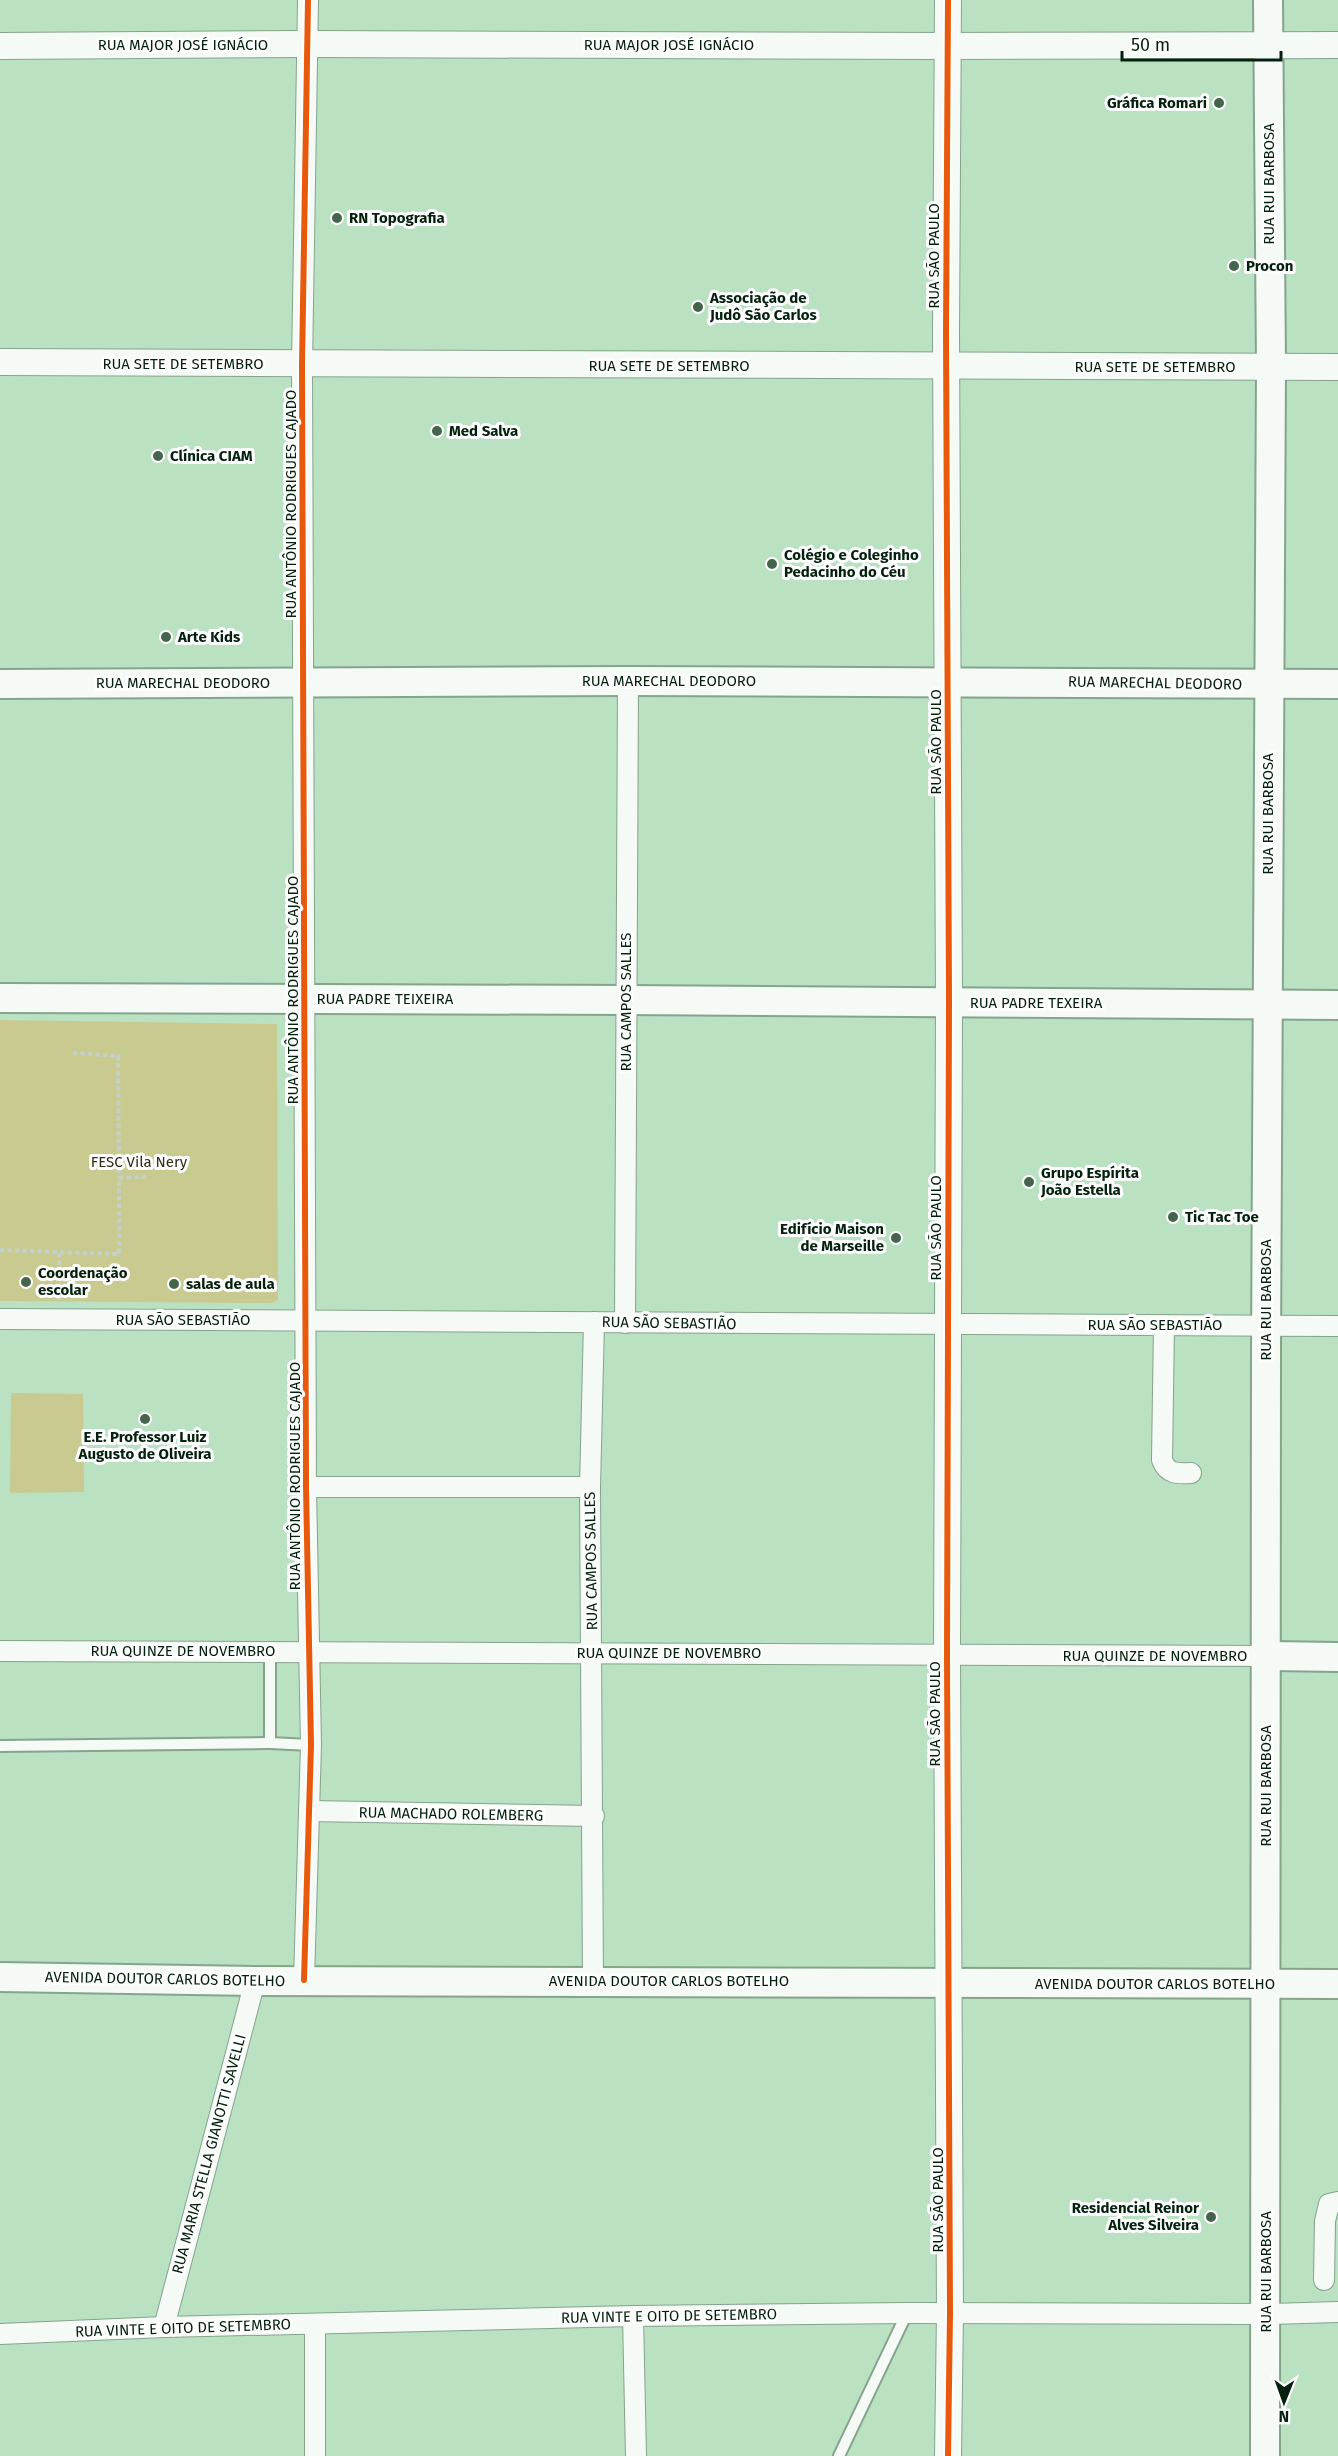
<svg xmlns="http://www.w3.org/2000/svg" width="1338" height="2456" font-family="'Fira Sans',sans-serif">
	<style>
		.green { fill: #c9ca90 }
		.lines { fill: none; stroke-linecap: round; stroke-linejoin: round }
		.service-casing { stroke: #85a48c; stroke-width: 14 }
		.minor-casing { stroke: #85a48c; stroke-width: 22 }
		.tertiary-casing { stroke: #85a48c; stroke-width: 28 }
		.secondary-casing { stroke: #85a48c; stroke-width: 32 }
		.path { stroke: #c5d1c8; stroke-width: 4; stroke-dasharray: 4.5 3; stroke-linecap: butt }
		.service { stroke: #f5faf6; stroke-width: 10 }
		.minor { stroke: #f5faf6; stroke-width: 20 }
		.tertiary { stroke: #f5faf6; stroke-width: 26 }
		.secondary { stroke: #f5faf6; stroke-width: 28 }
		.cycleway-casing { stroke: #fefefe; stroke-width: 10 }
		.cycleway { stroke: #e8590c; stroke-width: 6 }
		.poi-dot { fill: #44644c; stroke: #fefefe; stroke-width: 2 }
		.labels { text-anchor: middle; stroke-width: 6; stroke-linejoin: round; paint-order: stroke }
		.street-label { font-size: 15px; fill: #04210d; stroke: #fefefe }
		.poi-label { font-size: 15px; font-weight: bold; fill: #04210d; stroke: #fefefe; text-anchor: start }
		.park-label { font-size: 15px; fill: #342c15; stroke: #fefefe }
	</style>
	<rect width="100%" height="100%" fill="#bae1c2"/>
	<g class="green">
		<path d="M0 1020 277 1024 278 1300 272 1303 0 1301Z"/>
		<path d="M11 1393 83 1394 84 1492 10 1493Z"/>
	</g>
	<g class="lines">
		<defs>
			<g id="service">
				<path d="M270 1650V1743L311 1745"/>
				<path d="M0 1746 270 1743"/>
				<path d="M839 2456 907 2313"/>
			</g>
			<g id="minor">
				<path d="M0 1319 1338 1326"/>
				<path d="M625 1323 628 681"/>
				<path d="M1164 1325 1162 1460C1167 1474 1178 1474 1191 1473"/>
				<path d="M306 1487H590"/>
				<path d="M0 1651 1267 1656"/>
				<path d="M309 1811 594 1816"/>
				<path d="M304 1980 311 1745 306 1487 302 365 308 0"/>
				<path d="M593 1981 590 1487 594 1322"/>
				<path d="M1324 2280 1325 2221 1329 2204 1338 2202"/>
				<path d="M633 2316 636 2456"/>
				<path d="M164 2327 255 1981"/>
				<path d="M0 2334 164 2327 633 2316 907 2313 1266 2314 1338 2312"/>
				<path d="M315 2456V2324"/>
			</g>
			<g id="tertiary">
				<path d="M0 46 308 44 948 46 1338 45"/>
				<path d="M0 362 1338 367"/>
				<path d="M948 2456 950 2313 947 1655 949 1002 946 333 948 0"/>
			</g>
			<g id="secondary">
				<path d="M0 684 628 681 1338 684"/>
				<path d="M0 998 626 1000 1338 1005"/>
				<path d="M1267 1656 1338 1657"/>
				<path d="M0 1977 255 1981 1338 1984"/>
				<path d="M1265 2456 1266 1352 1271 367 1268 0"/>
			</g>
		</defs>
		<use href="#service" class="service-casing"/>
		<use href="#minor" class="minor-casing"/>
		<use href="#tertiary" class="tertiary-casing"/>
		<use href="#secondary" class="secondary-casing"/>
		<g class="path">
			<path d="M73 1053 118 1056 119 1178"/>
			<path d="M0 1250 119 1254V1178L146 1177"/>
			<path d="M59 1253V1300"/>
		</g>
		<use href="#service" class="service"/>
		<use href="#minor" class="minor"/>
		<use href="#tertiary" class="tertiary"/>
		<use href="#secondary" class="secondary"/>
		<defs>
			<g id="cycleway">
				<path d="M304 1980 311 1745 306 1487 302 365 308 0"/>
				<path d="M948 2456 950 2313 947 1655 949 1002 946 333 948 0"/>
			</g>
		</defs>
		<use href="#cycleway" class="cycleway-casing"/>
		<use href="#cycleway" class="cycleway"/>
	</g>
	<g class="poi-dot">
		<circle cx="1219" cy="103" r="6"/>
		<circle cx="337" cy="218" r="6"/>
		<circle cx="1234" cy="266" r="6"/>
		<circle cx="698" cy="307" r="6"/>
		<circle cx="437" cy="431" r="6"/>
		<circle cx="158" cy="456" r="6"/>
		<circle cx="772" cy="564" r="6"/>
		<circle cx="166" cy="637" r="6"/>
		<circle cx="1029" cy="1182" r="6"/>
		<circle cx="1173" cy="1217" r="6"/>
		<circle cx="896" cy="1238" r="6"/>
		<circle cx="26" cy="1282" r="6"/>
		<circle cx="174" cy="1284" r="6"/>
		<circle cx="145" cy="1419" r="6"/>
		<circle cx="1211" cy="2217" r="6"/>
	</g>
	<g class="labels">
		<g class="street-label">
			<text x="183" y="50">RUA MAJOR JOSÉ IGNÁCIO</text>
			<text x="669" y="50">RUA MAJOR JOSÉ IGNÁCIO</text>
			<text transform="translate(1269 184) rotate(-90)" y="5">RUA RUI BARBOSA</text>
			<text transform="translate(934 256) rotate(-90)" y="5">RUA SÃO PAULO</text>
			<text x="183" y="369">RUA SETE DE SETEMBRO</text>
			<text x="669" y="371">RUA SETE DE SETEMBRO</text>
			<text x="1155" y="372">RUA SETE DE SETEMBRO</text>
			<text transform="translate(291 504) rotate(-90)" y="5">RUA ANTÔNIO RODRIGUES CAJADO</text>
			<text x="669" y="686">RUA MARECHAL DEODORO</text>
			<text x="183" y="688">RUA MARECHAL DEODORO</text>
			<text transform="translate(1155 683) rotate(1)" y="5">RUA MARECHAL DEODORO</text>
			<text transform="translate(936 742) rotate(-90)" y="5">RUA SÃO PAULO</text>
			<text transform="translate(1268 814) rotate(-90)" y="5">RUA RUI BARBOSA</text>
			<text transform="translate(293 990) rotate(-90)" y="5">RUA ANTÔNIO RODRIGUES CAJADO</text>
			<text x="385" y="1004">RUA PADRE TEIXEIRA</text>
			<text transform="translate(626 1002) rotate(-90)" y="5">RUA CAMPOS SALLES</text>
			<text x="1036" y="1008">RUA PADRE TEXEIRA</text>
			<text transform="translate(936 1228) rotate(-90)" y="5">RUA SÃO PAULO</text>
			<text transform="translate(1266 1300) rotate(-90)" y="5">RUA RUI BARBOSA</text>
			<text x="183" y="1325">RUA SÃO SEBASTIÃO</text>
			<text transform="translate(669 1323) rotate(1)" y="5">RUA SÃO SEBASTIÃO</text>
			<text x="1155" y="1330">RUA SÃO SEBASTIÃO</text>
			<text transform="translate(295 1476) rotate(-90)" y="5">RUA ANTÔNIO RODRIGUES CAJADO</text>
			<text transform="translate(591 1561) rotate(-91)" y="5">RUA CAMPOS SALLES</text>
			<text x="183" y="1656">RUA QUINZE DE NOVEMBRO</text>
			<text x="669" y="1658">RUA QUINZE DE NOVEMBRO</text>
			<text x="1155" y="1661">RUA QUINZE DE NOVEMBRO</text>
			<text transform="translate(935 1714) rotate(-90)" y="5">RUA SÃO PAULO</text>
			<text transform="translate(1266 1786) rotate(-90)" y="5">RUA RUI BARBOSA</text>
			<text transform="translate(451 1814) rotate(1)" y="5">RUA MACHADO ROLEMBERG</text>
			<text transform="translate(165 1979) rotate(1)" y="5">AVENIDA DOUTOR CARLOS BOTELHO</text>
			<text x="669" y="1986">AVENIDA DOUTOR CARLOS BOTELHO</text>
			<text x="1155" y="1989">AVENIDA DOUTOR CARLOS BOTELHO</text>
			<text transform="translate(209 2154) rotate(-75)" y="5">RUA MARIA STELLA GIANOTTI SAVELLI</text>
			<text transform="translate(938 2200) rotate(-90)" y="5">RUA SÃO PAULO</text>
			<text transform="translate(1266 2272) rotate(-90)" y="5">RUA RUI BARBOSA</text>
			<text transform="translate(669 2316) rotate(-1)" y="5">RUA VINTE E OITO DE SETEMBRO</text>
			<text transform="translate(183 2328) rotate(-2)" y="5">RUA VINTE E OITO DE SETEMBRO</text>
		</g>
		<g class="poi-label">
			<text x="1207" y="108" text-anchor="end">Gráfica Romari</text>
			<text x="349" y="223">RN Topografia</text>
			<text x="1246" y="271">Procon</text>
			<text x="710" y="303">Associação de<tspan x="710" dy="17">Judô São Carlos</tspan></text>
			<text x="449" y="436">Med Salva</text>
			<text x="170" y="461">Clínica CIAM</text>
			<text x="784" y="560">Colégio e Coleginho<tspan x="784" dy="17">Pedacinho do Céu</tspan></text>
			<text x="178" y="642">Arte Kids</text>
			<text x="1041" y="1178">Grupo Espírita<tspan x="1041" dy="17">João Estella</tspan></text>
			<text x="1185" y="1222">Tic Tac Toe</text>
			<text x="884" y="1234" text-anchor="end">Edifício Maison<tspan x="884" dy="17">de Marseille</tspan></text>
			<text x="38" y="1278">Coordenação<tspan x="38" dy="17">escolar</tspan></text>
			<text x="186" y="1289">salas de aula</text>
			<text x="145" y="1442" text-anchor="middle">E.E. Professor Luiz<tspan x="145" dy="17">Augusto de Oliveira</tspan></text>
			<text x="1199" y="2213" text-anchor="end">Residencial Reinor<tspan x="1199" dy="17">Alves Silveira</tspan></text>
		</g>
		<g class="park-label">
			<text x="139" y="1167">FESC Vila Nery</text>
		</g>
	</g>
	<g transform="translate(1284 2402) rotate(181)" stroke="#fefefe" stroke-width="4.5" paint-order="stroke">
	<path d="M0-4.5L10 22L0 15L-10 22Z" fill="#04210d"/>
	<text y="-9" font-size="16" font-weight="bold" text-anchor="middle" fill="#04210d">N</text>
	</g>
	<path d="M1122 51v9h159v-9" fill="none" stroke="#04210d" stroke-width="3"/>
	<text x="1131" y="51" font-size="18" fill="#04210d" stroke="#fefefe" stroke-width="4.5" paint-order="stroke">50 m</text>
</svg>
